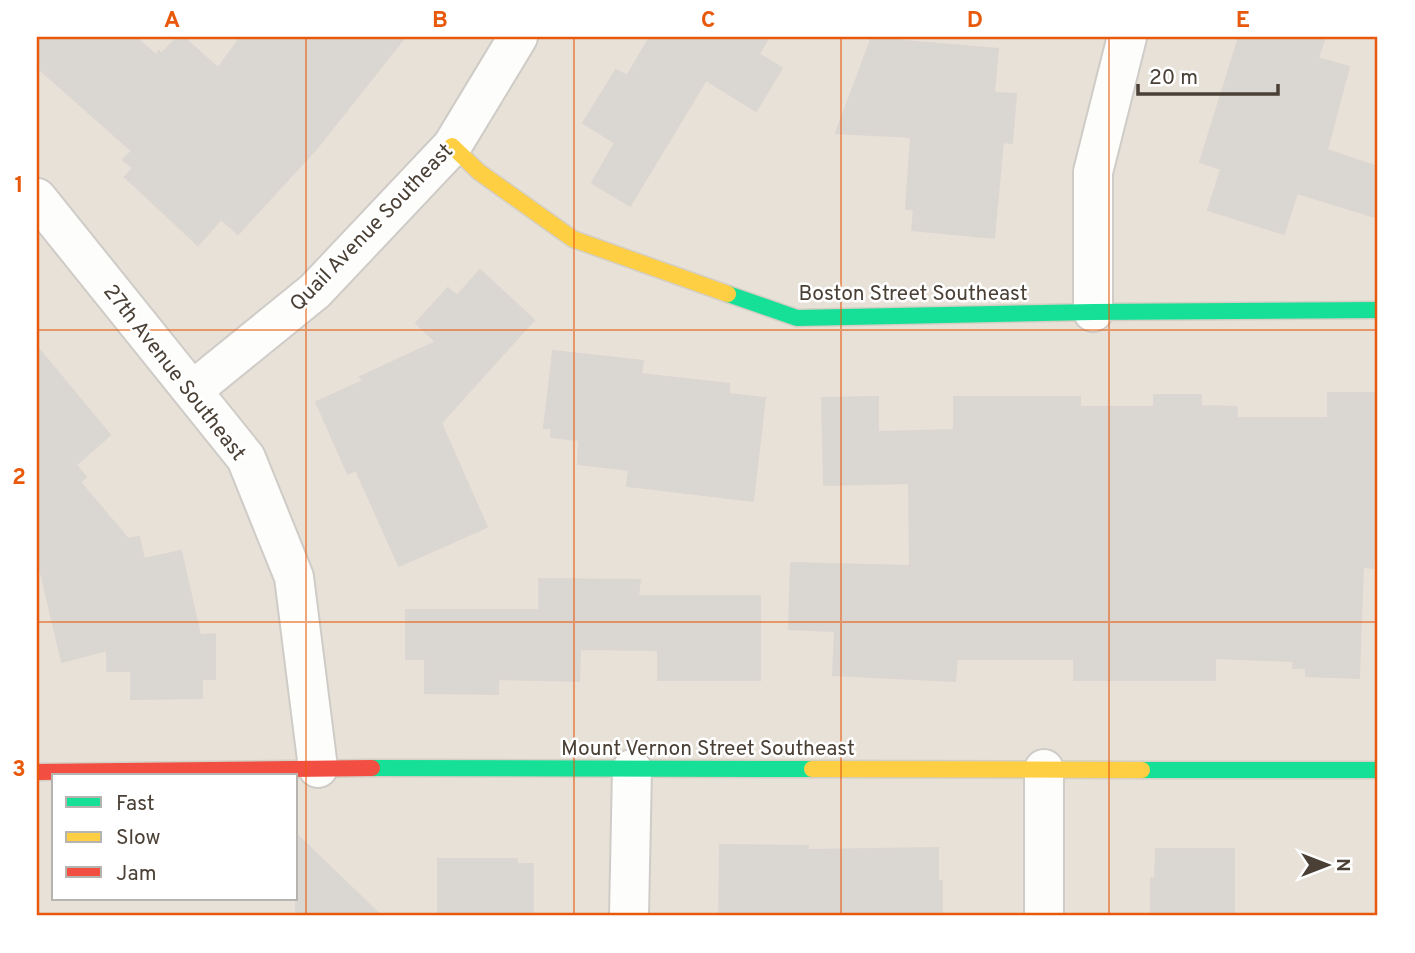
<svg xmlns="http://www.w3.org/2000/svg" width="1415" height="953" font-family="Overpass,sans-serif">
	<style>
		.residential { fill: #e7e1d8; fill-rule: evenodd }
		.building { fill: #dad7d2; stroke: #dbd6d1; stroke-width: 2 }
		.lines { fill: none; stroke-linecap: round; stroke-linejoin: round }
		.street-casing { stroke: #cfcbc7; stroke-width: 42 }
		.fast-casing { stroke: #d4cec3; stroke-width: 19 }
		.slow-casing { stroke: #d4cec3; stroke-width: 19 }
		.jam-casing { stroke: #d4cec3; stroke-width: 19 }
		.street { stroke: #fdfdfc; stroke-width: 38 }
		.fast { stroke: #16e098; stroke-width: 16 }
		.slow { stroke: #ffcf43; stroke-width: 16 }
		.jam { stroke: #f24e42; stroke-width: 16 }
		.grid { fill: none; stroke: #e8590c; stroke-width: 2; stroke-opacity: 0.55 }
		.labels { text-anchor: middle; stroke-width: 5; stroke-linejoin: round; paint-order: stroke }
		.street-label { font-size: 21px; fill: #4a4036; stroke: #fff }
		.neatline { fill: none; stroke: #e8590c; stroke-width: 2.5 }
		.grid-label { font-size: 23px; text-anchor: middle; font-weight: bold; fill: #e8590c }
	</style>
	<rect width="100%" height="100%" fill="#f2efeb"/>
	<path class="residential" d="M37 37H1378V916H37ZM54 776H296V899H54Z"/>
	<g class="building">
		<path d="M37 37H135L156 55 159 51 161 54 178 37H183L218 68 241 37H405L316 149 238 234 221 219 198 245 125 177 133 168 123 160 132 151 37 67Z"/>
		<path d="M650 37H769L759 54 782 68 756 111 706 80 630 206 592 183 615 143 583 123 616 70 627 76Z"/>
		<path d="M872 37H891L904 41 998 49 994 93 1016 94 1012 143 1003 142 994 238 912 230 914 210 906 209 911 137 836 133Z"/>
		<path d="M1239 37H1325L1318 58 1349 67 1327 150 1378 167V218L1297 193 1284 234 1208 210 1221 169 1200 162Z"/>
		<path d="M480 270 534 320 441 423 487 527 399 566 356 470 348 474 316 402 363 381 360 377 436 342 416 323 448 288 457 296Z"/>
		<path d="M37 347 110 435 76 465 86 477 80 482 128 539 139 537 144 559 181 551 200 635 215 634V679H202V698L131 699V671H107V650L62 662 37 556Z"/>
		<path d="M553 351 643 361 641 374 729 384V394L765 398 753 501 627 486 629 470 578 464 579 440 551 437V428H544Z"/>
		<path d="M1328 393H1378V495L1373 568 1363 567 1359 678 1306 676V668H1293L1294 661 1215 658V680H1074V659H957L955 681 833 675 835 631 789 629 791 563 910 566 909 483 824 485 822 398 878 397V432L954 430V397H1080V407H1154V395H1201V406L1237 407V418H1328Z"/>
		<path d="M539 579 640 580 638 596H760V680H658V650L580 649 579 681 498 679V694L425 693V659H406V610H539Z"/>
		<path d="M296 834 381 916H296Z"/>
		<path d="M720 845 808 846V850L938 848V881H942V916H719Z"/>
		<path d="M1156 849H1234V916H1151V878H1155Z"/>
		<path d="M438 859H517V864H533V916H438Z"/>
	</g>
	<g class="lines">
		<defs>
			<g id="street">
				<path d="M37 198 246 458 294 577 318 768"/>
				<path d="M1093 312V172L1127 37"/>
				<path d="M193 390 315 291 452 146 518 37"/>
				<path d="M1044 769V916"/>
				<path d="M629 916 632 769"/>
			</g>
			<g id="fast">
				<path d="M728 294 797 318 1093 312 1378 310"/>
				<path d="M372 768 812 769"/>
				<path d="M1142 770H1378"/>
			</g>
			<g id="slow">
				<path d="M452 146 479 172 573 239 728 294"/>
				<path d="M812 769 1142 770"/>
			</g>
			<path id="jam" d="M37 772 372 768"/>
		</defs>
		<use href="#street" class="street-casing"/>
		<use href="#fast" class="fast-casing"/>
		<use href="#slow" class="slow-casing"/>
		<use href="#jam" class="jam-casing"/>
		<use href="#street" class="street"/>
		<use href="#fast" class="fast"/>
		<use href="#slow" class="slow"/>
		<use href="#jam" class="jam"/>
	</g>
	<path class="grid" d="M306 37V916M574 37V916M841 37V916M1109 37V916M37 330H1378M37 622H1378"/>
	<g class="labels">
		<g class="street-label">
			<text transform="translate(371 227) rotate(-46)" y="7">Quail Avenue Southeast</text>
			<text x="913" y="300">Boston Street Southeast</text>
			<text transform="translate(175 372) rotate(52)" y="7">27th Avenue Southeast</text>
			<text x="708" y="755">Mount Vernon Street Southeast</text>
		</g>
	</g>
	<rect width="1415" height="953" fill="none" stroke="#ffffff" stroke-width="77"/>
	<rect x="52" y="774" width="245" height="126" fill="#ffffff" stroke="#b7b3af" stroke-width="2"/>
	<rect x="66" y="797" width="35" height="10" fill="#16e098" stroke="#b7b3af" stroke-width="2"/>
	<text x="116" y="810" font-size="21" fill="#4a4036">Fast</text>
	<rect x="66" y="832" width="35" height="10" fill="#ffcf43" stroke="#b7b3af" stroke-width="2"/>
	<text x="116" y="844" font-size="21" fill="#4a4036">Slow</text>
	<rect x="66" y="867" width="35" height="10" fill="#f24e42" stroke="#b7b3af" stroke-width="2"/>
	<text x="116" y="880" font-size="21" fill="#4a4036">Jam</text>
	<g transform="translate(1327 865) rotate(90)" stroke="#ffffff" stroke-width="5" paint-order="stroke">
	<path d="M0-5L12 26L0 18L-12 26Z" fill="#4a4036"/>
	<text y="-10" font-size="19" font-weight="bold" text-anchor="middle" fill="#4a4036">N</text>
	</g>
	<path d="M1138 84v10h140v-10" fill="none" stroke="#4a4036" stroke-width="3.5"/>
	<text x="1149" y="84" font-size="21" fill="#4a4036" stroke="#ffffff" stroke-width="5" paint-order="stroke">20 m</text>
	<rect x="38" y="38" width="1338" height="876" class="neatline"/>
	<g class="grid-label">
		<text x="172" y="27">A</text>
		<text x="440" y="27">B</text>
		<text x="708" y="27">C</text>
		<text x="975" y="27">D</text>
		<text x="1243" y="27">E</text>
		<text x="19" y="192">1</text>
		<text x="19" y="484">2</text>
		<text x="19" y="776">3</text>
	</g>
</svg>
